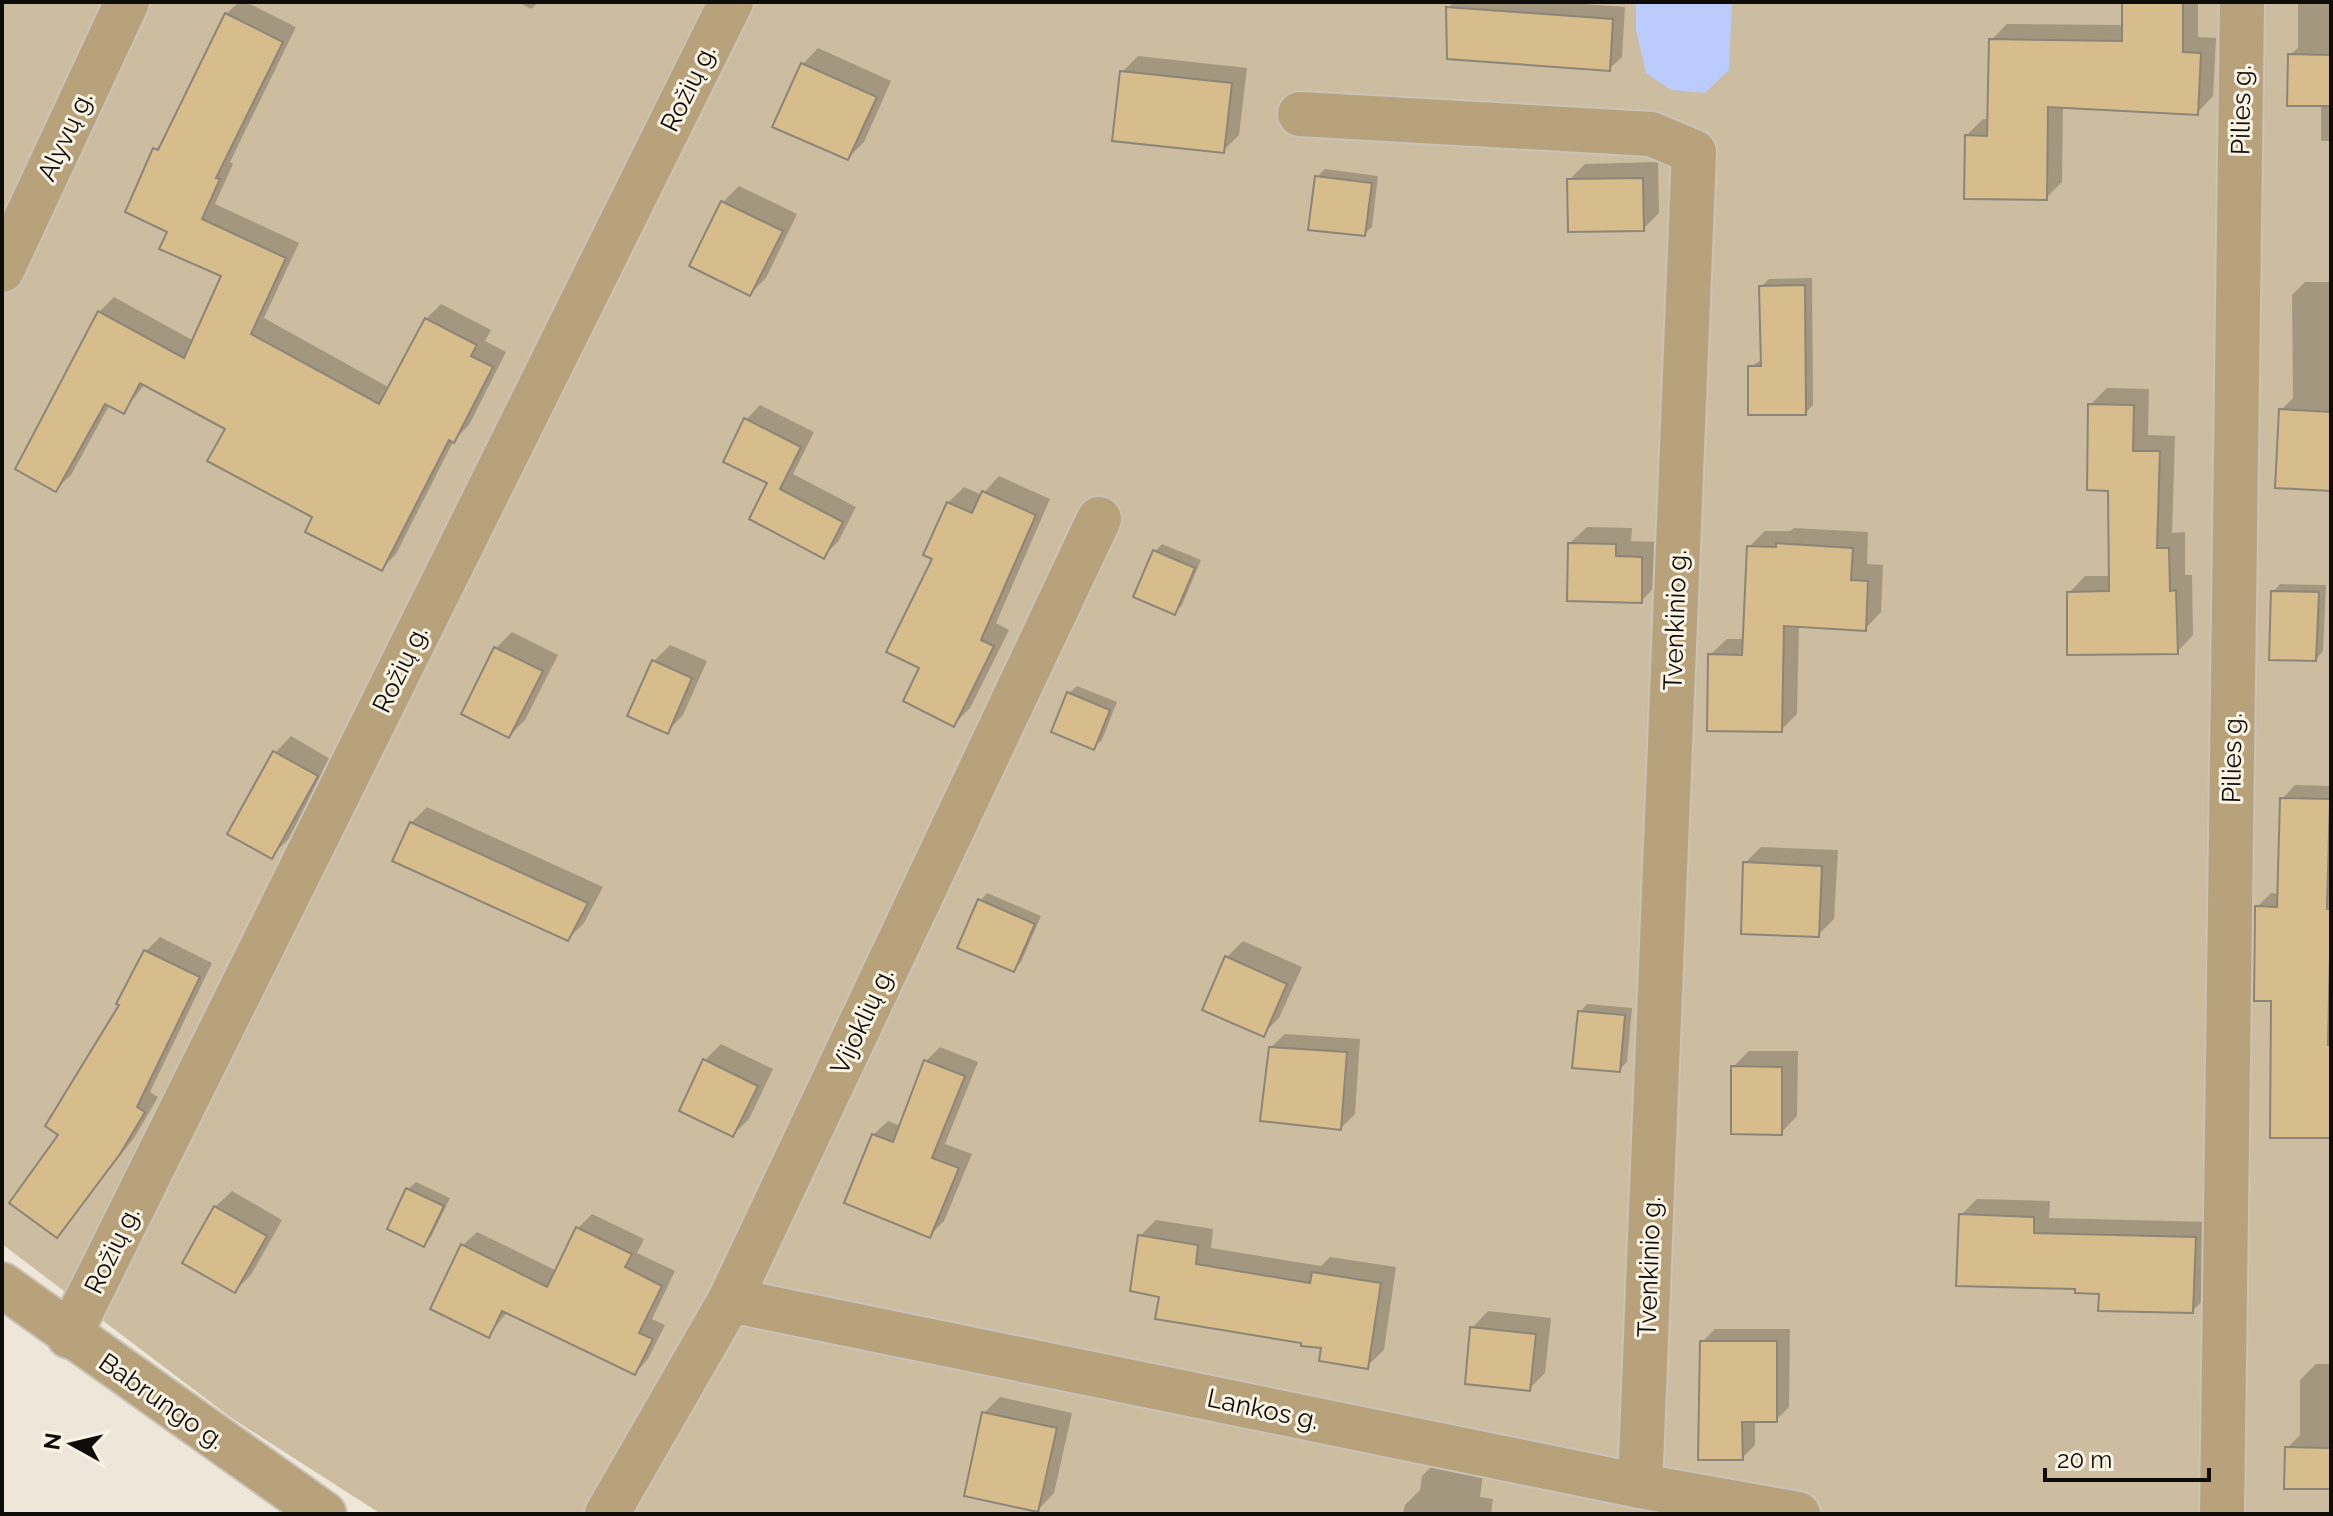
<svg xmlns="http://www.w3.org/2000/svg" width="2333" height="1516" font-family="Raleway,sans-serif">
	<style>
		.green { fill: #cdbda0 }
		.water { fill: #bacbfc }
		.shadow { fill: #0003 }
		.building { fill: #d7bc8c; stroke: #8c8578; stroke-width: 2 }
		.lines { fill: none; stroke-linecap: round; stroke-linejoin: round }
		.minor-casing { stroke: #cac3b7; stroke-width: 48 }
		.minor { stroke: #b7a27b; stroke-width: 44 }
		.labels { text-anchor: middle; stroke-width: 6; stroke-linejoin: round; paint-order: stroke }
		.street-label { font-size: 26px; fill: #0e0c08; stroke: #fbf4e5 }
	</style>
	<rect width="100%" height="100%" fill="#eee6d8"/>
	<path class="green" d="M2 2H2331V1514H381L230 1417 2 1244Z"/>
	<path class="water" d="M1636 2H1732L1729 70 1705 93 1671 90 1646 73 1636 30Z"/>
	<g class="shadow">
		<path d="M239 2H246L296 27 230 162 233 164 215 204 299 243 264 318 390 388 426 319 441 304 491 330 485 341 506 352 469 425 454 440 396 554 381 569 315 517 227 428 145 384 124 411 110 404 71 475 56 489 99 312 114 297 194 341 224 275 170 231 155 150 166 139 226 14Z"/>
		<path d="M518 2H539L531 9Z"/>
		<path d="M1454 2H1555L1625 7 1622 57 1609 69 1448 8Z"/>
		<path d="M2124 2H2198V37L2216 38 2213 96 2197 113 2063 106 2062 182 2046 198 1967 135 1983 119 1989 120 1991 40 2007 24 2124 25Z"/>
		<path d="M2298 2H2331V141H2321V104L2290 55 2298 48Z"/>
		<path d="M818 48 891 81 864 142 848 158 802 65Z"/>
		<path d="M1138 56 1247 68 1239 135 1223 151 1122 72Z"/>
		<path d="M1658 162 1659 213 1643 229 1569 180 1585 164Z"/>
		<path d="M1325 169 1378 176 1372 227 1364 234 1317 177Z"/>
		<path d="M739 186 797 214 766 278 750 294 723 202Z"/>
		<path d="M1812 278 1813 405 1805 413 1750 367 1763 359 1761 287 1769 279Z"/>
		<path d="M2305 282H2331V489L2281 410 2293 398 2292 295Z"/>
		<path d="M2107 388 2149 389 2148 435 2175 436 2172 533 2185 532V575H2192L2193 635 2177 652 2069 593 2085 576H2111L2110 489 2090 405Z"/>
		<path d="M760 405 814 432 793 474 856 507 838 542 823 556 770 482 746 420Z"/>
		<path d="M999 476 1050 499 996 623 1009 630 970 708 954 724 921 667 935 558 948 503 964 487 982 495Z"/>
		<path d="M1587 527 1632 528 1631 541 1658 542 1657 585 1641 601 1570 543Z"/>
		<path d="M1794 528 1868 532 1867 564 1883 565 1881 612 1865 629 1799 625 1797 714 1781 730 1710 655 1727 639H1745L1749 547 1765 531H1790Z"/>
		<path d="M1162 544 1201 560 1182 605 1174 613 1155 551Z"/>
		<path d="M2280 584 2326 585 2323 651 2316 659 2273 592Z"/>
		<path d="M512 632 558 655 525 720 509 736 464 713 496 648Z"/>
		<path d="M670 645 707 661 683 715 667 732 654 661Z"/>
		<path d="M1077 686 1117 702 1102 740 1094 747 1069 693Z"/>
		<path d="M291 736 332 760 288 840 271 856 275 753Z"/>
		<path d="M2295 785 2331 786V1136L2273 999 2257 907 2271 893 2279 894 2282 799Z"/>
		<path d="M427 807 603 887 584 923 568 939 411 823Z"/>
		<path d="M1761 847 1838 850 1834 919 1818 935 1745 863Z"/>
		<path d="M987 893 1041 916 1021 962 1014 970 980 901Z"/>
		<path d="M160 937 212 963 150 1092 158 1097 134 1138 57 1235 122 1004 146 951Z"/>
		<path d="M1243 941 1302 967 1279 1018 1263 1034 1226 958Z"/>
		<path d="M1587 1004 1632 1008 1627 1062 1619 1070 1580 1012Z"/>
		<path d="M1285 1034 1360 1039 1355 1114 1341 1128 1270 1048Z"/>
		<path d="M721 1044 773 1069 749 1119 733 1135 705 1060Z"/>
		<path d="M940 1047 978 1062 945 1144 972 1154 944 1221 930 1235 873 1135 888 1121 901 1126 926 1061Z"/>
		<path d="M1749 1051H1798L1797 1116 1781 1133 1733 1067Z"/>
		<path d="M416 1182 450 1198 431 1237 424 1244 408 1189Z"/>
		<path d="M232 1191 282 1220 251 1275 235 1291 215 1207Z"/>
		<path d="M1977 1199 2050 1201 2049 1218 2211 1222 2209 1295 2192 1311 2077 1287 1961 1215Z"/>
		<path d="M592 1214 644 1239 637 1253 675 1271 652 1319 665 1325 648 1359 635 1373 508 1311 489 1335 463 1245 477 1232 557 1271 578 1228Z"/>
		<path d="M1156 1220 1213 1229 1211 1248 1321 1266 1330 1257 1396 1267 1384 1350 1367 1366 1323 1347 1162 1295 1140 1236Z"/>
		<path d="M1488 1311 1551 1318 1545 1373 1529 1389 1472 1328Z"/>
		<path d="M1715 1329H1790L1789 1407 1776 1420H1755V1445L1742 1458 1702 1342Z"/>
		<path d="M2316 1364H2331V1487L2287 1448 2300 1435V1380Z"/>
		<path d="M1000 1397 1072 1413 1054 1493 1038 1510 984 1413Z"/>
		<path d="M1438 1460 1484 1466 1480 1497 1493 1499 1491 1514H1403L1405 1505 1420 1490 1422 1476Z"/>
	</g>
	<g class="building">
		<path d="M2122 2H2183V52L2201 53 2198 115 2048 107 2047 200 1964 199 1965 135 1987 136 1989 39 2122 41Z"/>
		<path d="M1446 7 1613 19 1610 71 1447 59Z"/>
		<path d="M225 13 283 42 216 178 220 179 202 219 286 258 251 334 379 404 425 318 477 345 471 356 493 367 454 443 449 440 382 571 305 532 312 517 207 461 225 429 140 383 124 414 105 404 56 492 15 469 98 311 184 358 221 276 159 249 167 232 125 212 153 148 158 150Z"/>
		<path d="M2288 54 2331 55V106H2287Z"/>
		<path d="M801 63 877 97 848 160 772 127Z"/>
		<path d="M1120 71 1232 83 1224 153 1112 141Z"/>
		<path d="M1315 176 1372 183 1365 236 1308 230Z"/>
		<path d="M1643 178 1644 231 1568 232 1567 179Z"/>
		<path d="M721 201 783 231 750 296 689 266Z"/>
		<path d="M1805 285 1806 415H1748V366H1761L1759 286Z"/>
		<path d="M2088 404 2134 405 2133 451H2160L2157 548H2169L2170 591 2176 590 2178 654 2067 655V592L2109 591 2108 491 2087 490Z"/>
		<path d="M2279 409 2331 412V491L2275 488Z"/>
		<path d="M744 418 801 447 780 489 843 522 824 559 749 519 767 483 723 462Z"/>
		<path d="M982 491 1036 515 981 640 994 646 954 727 903 701 919 668 886 652 932 559 923 555 947 502 972 513Z"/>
		<path d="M1568 543 1616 544V556L1642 557V603L1567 601Z"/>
		<path d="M1776 543 1853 548 1851 580 1868 581 1866 631 1784 626 1782 732 1707 731 1708 654 1742 655 1747 546 1776 547Z"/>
		<path d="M1153 550 1195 568 1175 615 1133 597Z"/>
		<path d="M2271 591 2319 592 2316 661 2269 660Z"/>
		<path d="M494 647 543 671 509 738 461 714Z"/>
		<path d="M652 660 692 678 668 734 627 716Z"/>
		<path d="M1067 692 1110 710 1094 750 1051 732Z"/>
		<path d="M273 751 318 776 272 859 227 834Z"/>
		<path d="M2280 798 2330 799 2327 909H2331L2328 1045H2331V1138H2270L2271 1001H2254L2255 906 2277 907Z"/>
		<path d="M410 822 588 903 568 941 392 861Z"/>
		<path d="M1743 862 1822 866 1819 937 1741 934Z"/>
		<path d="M978 899 1035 924 1014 972 957 948Z"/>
		<path d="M144 950 200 977 137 1107 145 1112 120 1154 57 1238 9 1203 58 1135 45 1126 119 1005 116 1004Z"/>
		<path d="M1225 956 1287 984 1264 1037 1202 1010Z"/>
		<path d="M1578 1011 1625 1015 1620 1072 1572 1068Z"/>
		<path d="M1269 1047 1347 1052 1341 1130 1260 1121Z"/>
		<path d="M703 1059 758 1086 733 1137 679 1111Z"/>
		<path d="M924 1060 965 1076 932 1158 959 1168 930 1238 844 1203 872 1134 893 1142Z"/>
		<path d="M1731 1066 1782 1067V1135L1731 1134Z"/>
		<path d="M406 1188 444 1206 424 1247 387 1229Z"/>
		<path d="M214 1206 267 1236 235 1293 182 1263Z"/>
		<path d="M1959 1214 2034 1217V1233L2196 1237 2193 1313 2098 1311 2099 1294 2075 1293V1289L1956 1286Z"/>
		<path d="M576 1227 632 1254 625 1267 662 1286 639 1333 653 1339 635 1375 502 1311 489 1338 430 1309 461 1244 547 1287Z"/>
		<path d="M1138 1235 1198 1245 1196 1264 1310 1283 1312 1272 1381 1283 1368 1369 1319 1361 1321 1348 1301 1346V1343L1155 1319 1159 1297 1130 1291Z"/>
		<path d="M1470 1327 1536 1334 1530 1391 1465 1384Z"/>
		<path d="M1700 1341H1777V1422H1742L1743 1460H1698Z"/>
		<path d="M982 1412 1057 1428 1038 1512 964 1496Z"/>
		<path d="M2285 1447 2331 1448V1489H2284Z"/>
	</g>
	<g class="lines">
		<defs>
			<g id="minor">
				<path d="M1300 114 1651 134 1694 152 1640 1486"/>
				<path d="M2 270 127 2"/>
				<path d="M2 1285 324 1514"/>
				<path d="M730 1300 1640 1486 1798 1514"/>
				<path d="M69 1336 731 2"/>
				<path d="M607 1514 730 1300 1099 519"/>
				<path d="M2222 1514 2242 2"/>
			</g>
		</defs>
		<use href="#minor" class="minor-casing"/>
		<use href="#minor" class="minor"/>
	</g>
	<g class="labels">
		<g class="street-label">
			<text transform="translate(688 88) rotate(-64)" y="9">Rožių g.</text>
			<text transform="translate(2241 110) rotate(-89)" y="9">Pilies g.</text>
			<text transform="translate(65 136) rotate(-65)" y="9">Alyvų g.</text>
			<text transform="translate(1675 620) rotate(-88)" y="9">Tvenkinio g.</text>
			<text transform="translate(400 669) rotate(-64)" y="9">Rožių g.</text>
			<text transform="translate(2232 758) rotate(-89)" y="9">Pilies g.</text>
			<text transform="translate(862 1021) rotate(-65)" y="9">Vijoklių g.</text>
			<text transform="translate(112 1250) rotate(-64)" y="9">Rožių g.</text>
			<text transform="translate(1649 1267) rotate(-88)" y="9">Tvenkinio g.</text>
			<text transform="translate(162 1401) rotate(35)" y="9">Babrungo g.</text>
			<text transform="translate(1263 1409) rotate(12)" y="9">Lankos g.</text>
		</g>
	</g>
	<rect width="2333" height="1516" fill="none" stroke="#0e0c08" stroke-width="8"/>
	<g transform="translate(72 1444) rotate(278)" stroke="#fbf4e5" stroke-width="6" paint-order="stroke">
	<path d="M0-6L14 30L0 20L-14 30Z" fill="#0e0c08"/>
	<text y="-12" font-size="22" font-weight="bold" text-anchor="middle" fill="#0e0c08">N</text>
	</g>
	<path d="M2045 1468v12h164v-12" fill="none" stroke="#0e0c08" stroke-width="4"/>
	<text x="2057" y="1468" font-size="24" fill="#0e0c08" stroke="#fbf4e5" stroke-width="6" paint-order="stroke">20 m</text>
</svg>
